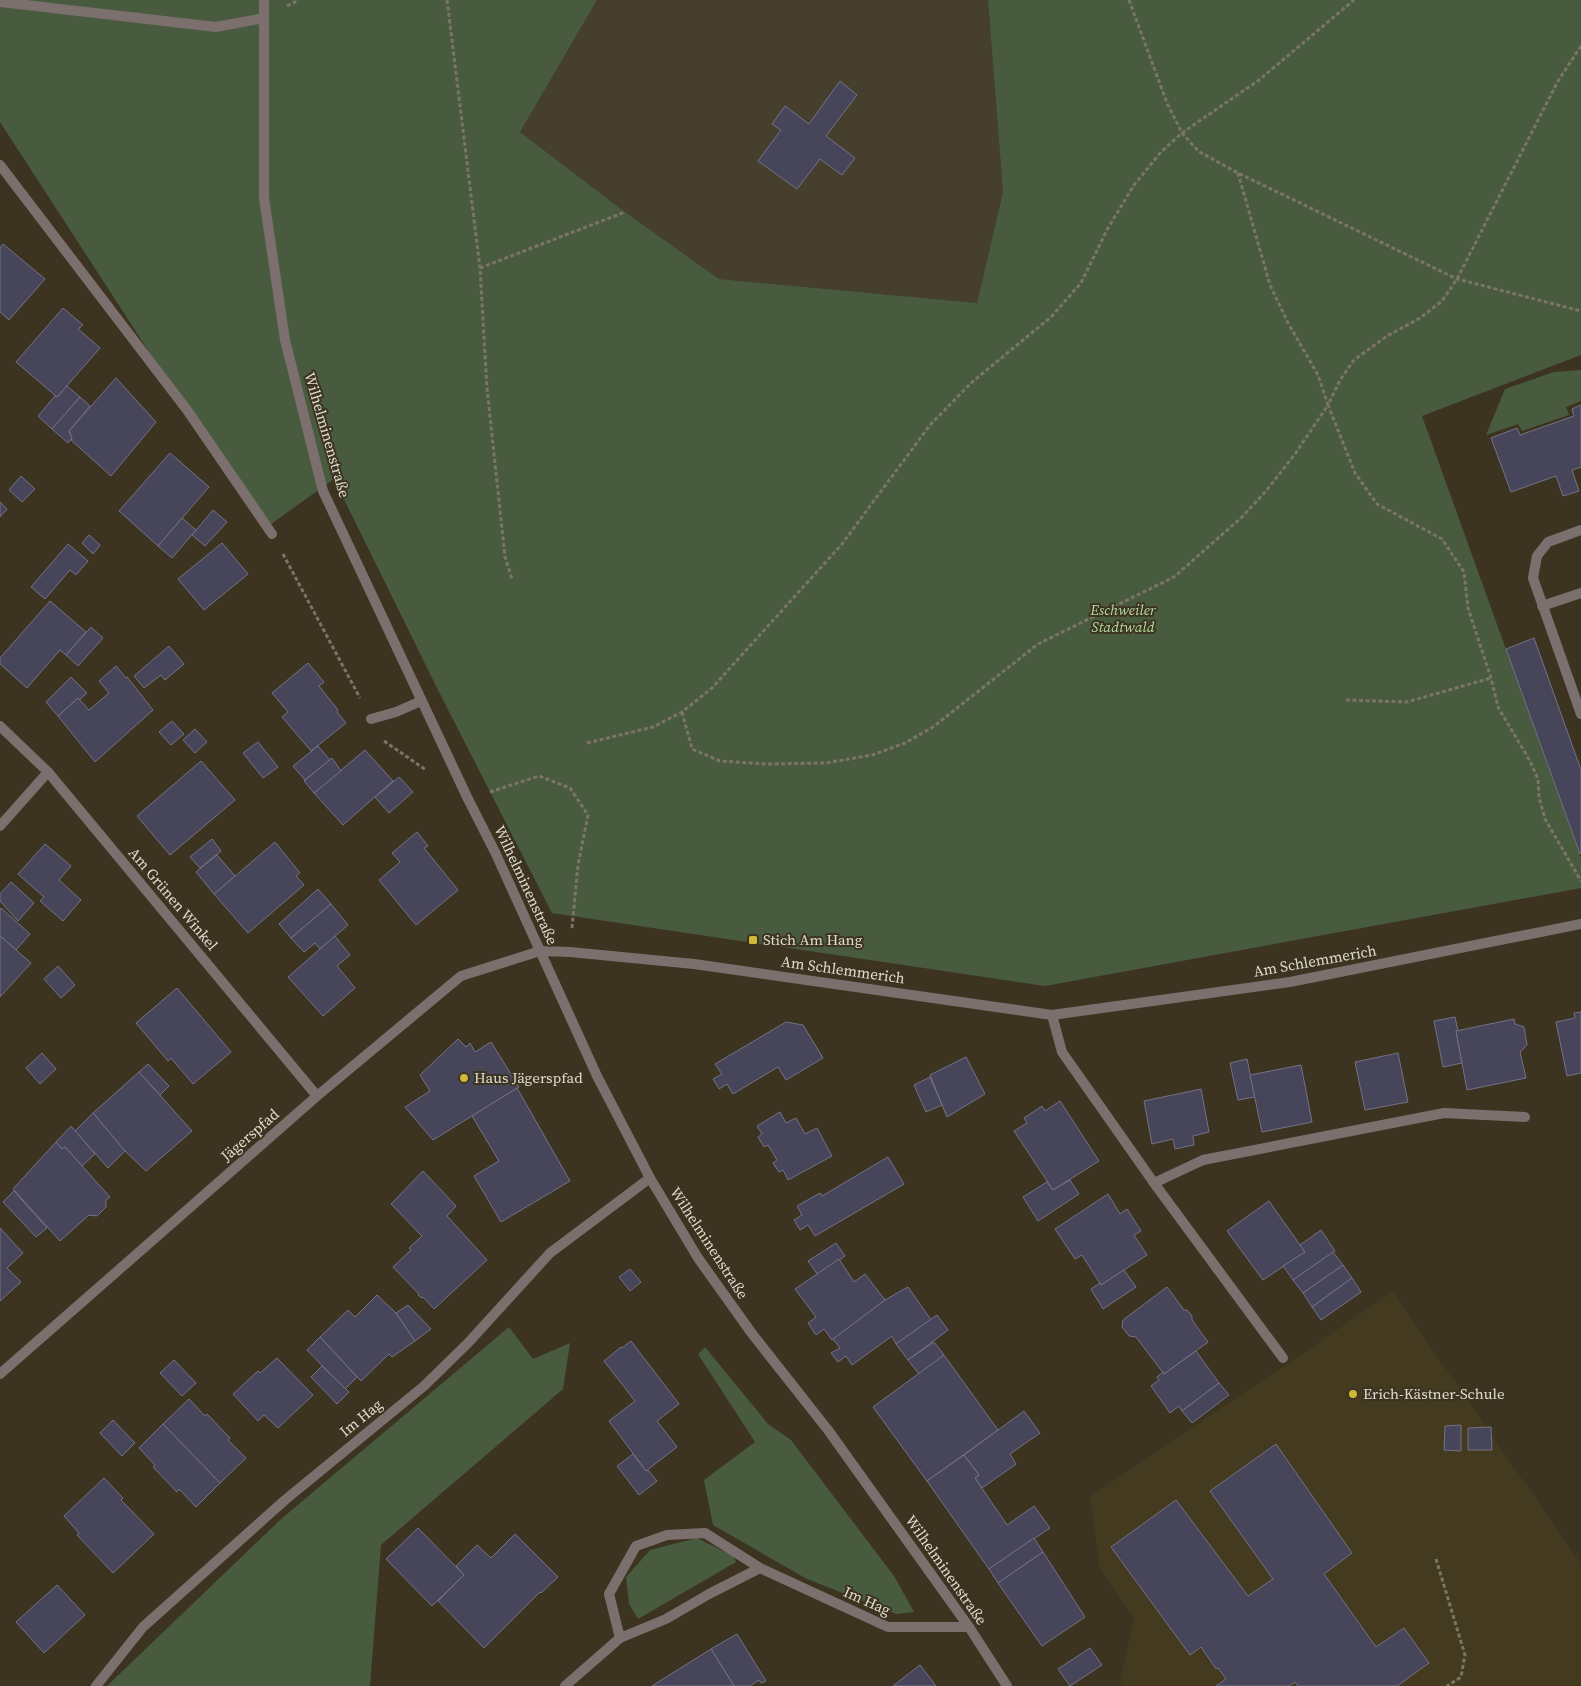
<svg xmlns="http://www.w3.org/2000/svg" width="1581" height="1686" font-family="'Source Serif 4',serif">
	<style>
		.built { fill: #443a20 }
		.industrial { fill: #473f2e }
		.green { fill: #485b3f }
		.building { fill: #474559; stroke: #747287 }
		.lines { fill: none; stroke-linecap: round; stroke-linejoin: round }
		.path { stroke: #7b7565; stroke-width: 3; stroke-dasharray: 4 2.5; stroke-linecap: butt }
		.service { stroke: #7c706e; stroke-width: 10 }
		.minor { stroke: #7c706e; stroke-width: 10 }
		.poi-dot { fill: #cfb837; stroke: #3c3421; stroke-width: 2 }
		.labels { text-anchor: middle; stroke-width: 4; stroke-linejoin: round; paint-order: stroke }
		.street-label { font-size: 15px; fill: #e0dbd0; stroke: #3c3421 }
		.park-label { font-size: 15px; font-style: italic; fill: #b2da9e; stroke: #3c3421 }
		.poi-label { font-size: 15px; fill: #e0dbd0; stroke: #3c3421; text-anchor: start }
	</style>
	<rect width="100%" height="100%" fill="#3c3421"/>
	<path class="built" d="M1393 1292 1581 1564V1686H1122L1120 1683 1134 1618 1100 1569 1090 1497Z"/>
	<path class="industrial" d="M597 0H988L1003 192 977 303 719 279 625 212 520 132Z"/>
	<g class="green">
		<path d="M0 0H597L520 132 625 212 719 279 977 303 1003 192 988 0H1581V355L1422 416 1581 858V888L1045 986 552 913 439 692 334 479 264 529 0 122Z"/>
		<path d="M1581 370V401L1566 407 1569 415 1522 431 1518 424 1486 435 1505 389 1554 372Z"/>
		<path d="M509 1327 533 1359 570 1343 563 1389 381 1545 370 1686H107L280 1520Z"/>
		<path d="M705 1347 768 1424 791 1440 894 1576 914 1612 896 1614 807 1579 713 1525 704 1480 755 1442 698 1354Z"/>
		<path d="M697 1538 733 1556 736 1562 638 1619 629 1604 626 1577 650 1550Z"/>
	</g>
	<g class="building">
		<path d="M840 81 857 95 826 136 855 158 842 175 820 159 797 189 758 161 781 130 772 124 785 106 809 124Z"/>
		<path d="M3 244 45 279 9 320 0 312V248Z"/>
		<path d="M63 308 83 325 78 329 100 348 57 397 16 362Z"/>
		<path d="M116 378 156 422 111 476 71 440 72 438 69 431Z"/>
		<path d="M67 386 80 397 52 429 38 416 55 396 57 397Z"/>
		<path d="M80 397 90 406 69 431 72 438 68 443 52 429Z"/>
		<path d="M1581 405V467L1572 470 1579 491 1563 496 1556 476 1511 492 1491 438 1517 428 1520 435 1574 416 1572 409Z"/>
		<path d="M170 453 209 487 158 546 119 511Z"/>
		<path d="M21 476 35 489 22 502 9 490Z"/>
		<path d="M0 502 7 509 0 517Z"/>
		<path d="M213 510 227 522 205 546 192 535Z"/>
		<path d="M182 518 196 530 172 558 158 546Z"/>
		<path d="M89 535 100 545 93 554 82 543Z"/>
		<path d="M222 543 248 574 204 610 178 579Z"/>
		<path d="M68 544 88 561 76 575 70 570 45 599 31 587Z"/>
		<path d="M50 601 86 632 66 655 60 650 27 688 0 664V658Z"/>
		<path d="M91 627 103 638 78 666 66 655Z"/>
		<path d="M1534 638 1581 770V853L1580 854 1506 649Z"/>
		<path d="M169 646 184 664 165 680 161 675 144 688 134 676Z"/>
		<path d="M308 663 324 682 319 686 338 710 337 712 346 723 311 751 282 717 288 712 272 693Z"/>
		<path d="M116 666 126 678 127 677 153 710 95 762 58 716 78 698 89 710 109 693 99 681Z"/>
		<path d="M71 677 87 693 79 700 78 698 58 716 46 702Z"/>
		<path d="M172 721 184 734 171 745 159 732Z"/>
		<path d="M195 729 207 742 195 753 183 740Z"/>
		<path d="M258 742 278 767 263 778 243 753Z"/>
		<path d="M318 746 330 760 305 780 293 766Z"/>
		<path d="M365 750 393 781 343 825 314 793Z"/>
		<path d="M332 758 341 771 314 793 304 781Z"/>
		<path d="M201 761 235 800 170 855 137 816Z"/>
		<path d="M399 777 413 792 389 813 375 797Z"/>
		<path d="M417 832 428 846 424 848 458 890 416 925 379 880 400 862 392 853Z"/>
		<path d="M212 839 221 851 200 868 190 857Z"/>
		<path d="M275 842 300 873 296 876 304 885 248 933 214 894Z"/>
		<path d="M45 844 71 866 59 880 81 900 63 921 40 901 44 897 18 874Z"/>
		<path d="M217 855 235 876 214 894 196 872Z"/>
		<path d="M11 882 34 903 18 921 0 901V894Z"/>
		<path d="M318 889 331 904 291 938 279 924Z"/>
		<path d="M331 904 348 925 320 949 315 943 304 952 291 938Z"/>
		<path d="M1 908 30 934 16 950 0 936V910Z"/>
		<path d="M0 936 31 963 0 997Z"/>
		<path d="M335 936 350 955 337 966 355 988 323 1016 288 977Z"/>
		<path d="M58 966 75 985 61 998 44 979Z"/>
		<path d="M177 988 231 1052 193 1084 171 1058 168 1061 136 1023Z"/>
		<path d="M1581 1012V1073L1567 1076 1556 1022 1575 1018 1574 1013Z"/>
		<path d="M1455 1017 1458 1031H1456L1462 1063 1443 1067 1434 1021Z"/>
		<path d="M1514 1019 1515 1024 1524 1027 1527 1045 1520 1052 1526 1078 1467 1090 1456 1031Z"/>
		<path d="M786 1022 803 1025 823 1058 786 1080 778 1067 733 1094 727 1084 719 1089 713 1079 722 1074 715 1064Z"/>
		<path d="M458 1039 466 1047 470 1043 475 1052 491 1042 519 1087 433 1140 405 1107 430 1091 420 1075Z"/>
		<path d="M42 1053 56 1069 40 1084 26 1068Z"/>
		<path d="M1398 1053 1408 1102 1365 1110 1355 1062Z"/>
		<path d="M966 1057 985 1094 947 1117 930 1075Z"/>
		<path d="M1247 1059 1255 1097 1238 1100 1230 1063Z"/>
		<path d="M148 1064 169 1086 160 1095 139 1072Z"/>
		<path d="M1301 1065 1312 1122 1262 1132 1250 1075Z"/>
		<path d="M139 1072 192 1131 146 1171 125 1151 93 1113Z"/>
		<path d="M930 1077 942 1105 926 1112 914 1085Z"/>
		<path d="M517 1088 570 1181 501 1222 474 1176 499 1161 472 1116Z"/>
		<path d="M1201 1089 1209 1132 1193 1136 1194 1145 1175 1149 1173 1139 1152 1144 1144 1101Z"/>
		<path d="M1060 1101 1099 1161 1053 1190 1014 1131 1027 1123 1024 1118 1042 1106 1045 1111Z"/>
		<path d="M780 1112 786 1123 796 1118 805 1134 817 1128 832 1156 788 1180 783 1170 779 1172 773 1163 777 1160 768 1145 764 1147 758 1137 762 1134 757 1126Z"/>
		<path d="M93 1113 125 1151 108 1168 75 1131Z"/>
		<path d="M71 1126 95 1154 82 1166 65 1147 62 1149 56 1142Z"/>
		<path d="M56 1142 62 1149 65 1147 110 1197 106 1200V1207L97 1216 89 1215 60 1241 13 1189Z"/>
		<path d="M888 1157 904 1184 815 1236 808 1225 800 1230 794 1220 802 1215 797 1206 820 1193 822 1196Z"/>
		<path d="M423 1171 456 1206 447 1216 487 1260 434 1309 423 1297 422 1298 418 1295 419 1294 393 1267 411 1250 409 1248 422 1236 391 1204Z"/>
		<path d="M1070 1180 1079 1194 1038 1221 1023 1197 1047 1182 1053 1190Z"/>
		<path d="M14 1191 47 1228 36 1237 3 1202Z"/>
		<path d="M1108 1194 1120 1214 1127 1209 1141 1231 1134 1235 1147 1255 1101 1285 1082 1255 1075 1259 1055 1229Z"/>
		<path d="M1269 1201 1305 1252 1263 1280 1227 1231Z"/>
		<path d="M0 1228 23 1253 7 1268 21 1282 0 1301Z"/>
		<path d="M1321 1230 1335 1251 1293 1280 1283 1266 1305 1252 1300 1245Z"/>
		<path d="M836 1243 845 1256 818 1275 808 1261Z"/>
		<path d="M1333 1252 1343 1265 1303 1293 1293 1280Z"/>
		<path d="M839 1259 854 1282 865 1274 885 1300 832 1340 824 1329 816 1335 808 1323 816 1317 795 1289Z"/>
		<path d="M1343 1265 1352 1278 1312 1307 1303 1293Z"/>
		<path d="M630 1269 641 1282 630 1291 619 1277Z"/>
		<path d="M1124 1270 1136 1287 1103 1309 1091 1289 1100 1283 1101 1285Z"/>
		<path d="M1352 1278 1361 1292 1321 1320 1312 1307Z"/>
		<path d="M908 1287 931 1320 896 1344 892 1336 852 1365 846 1356 838 1362 831 1353 840 1348 833 1339 885 1300Z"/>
		<path d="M1167 1287 1184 1310H1187L1192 1316V1320L1208 1342 1164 1374 1136 1337 1129 1336 1122 1327 1123 1320Z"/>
		<path d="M377 1295 396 1313 415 1341 392 1357 389 1354 361 1381 320 1337 348 1310 355 1317Z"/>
		<path d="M408 1305 431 1329 415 1341 396 1313Z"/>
		<path d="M937 1315 948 1330 908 1360 896 1344Z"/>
		<path d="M320 1337 357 1377 345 1389 307 1350Z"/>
		<path d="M631 1341 679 1404 657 1421 677 1447 646 1471 609 1421 635 1401 604 1361 621 1347 622 1348Z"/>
		<path d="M934 1342 944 1355 919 1374 908 1360Z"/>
		<path d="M1196 1351 1219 1383 1182 1411 1179 1406 1170 1413 1151 1386 1159 1380 1157 1377 1163 1372 1164 1374Z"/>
		<path d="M944 1355 998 1430 927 1481 873 1407Z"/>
		<path d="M277 1358 313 1395 278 1428 264 1415 258 1421 233 1394 258 1371 260 1373Z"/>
		<path d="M174 1360 196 1383 182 1396 160 1373Z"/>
		<path d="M322 1366 349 1392 337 1404 311 1377Z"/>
		<path d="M1219 1383 1229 1395 1192 1423 1182 1411Z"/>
		<path d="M189 1399 205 1416 207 1414 230 1438 228 1440 246 1458 220 1483 163 1424Z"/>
		<path d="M1024 1411 1040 1433 1010 1454 1016 1464 982 1488 975 1478 979 1475 964 1455Z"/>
		<path d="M113 1420 135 1443 122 1456 100 1433Z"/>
		<path d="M163 1424 220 1483 196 1507 179 1489 177 1492 153 1467 155 1465 139 1448Z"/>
		<path d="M1461 1425V1451L1444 1450 1445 1426Z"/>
		<path d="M1491 1427 1492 1450H1468V1428Z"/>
		<path d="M1276 1444 1352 1553 1324 1574 1376 1647 1404 1628 1429 1663 1397 1686H1298L1295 1682 1289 1686H1216L1226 1679 1218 1668 1216 1669 1201 1647 1190 1655 1111 1547 1176 1500 1248 1596 1273 1579 1210 1491Z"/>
		<path d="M633 1454 646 1471 648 1470 657 1481 639 1495 617 1466Z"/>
		<path d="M964 1455 979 1475 975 1478 1007 1525 1034 1506 1050 1528 989 1569 927 1481Z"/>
		<path d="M104 1478 123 1498 121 1500 154 1534 113 1573 77 1535 79 1533 64 1516Z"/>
		<path d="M418 1528 464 1575 432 1606 386 1559Z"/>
		<path d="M515 1534 558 1577 541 1593 540 1592 484 1648 438 1601 464 1575 456 1566 477 1545 491 1558Z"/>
		<path d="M1034 1538 1043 1552 998 1583 989 1569Z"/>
		<path d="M1043 1552 1085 1617 1042 1646 998 1583Z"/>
		<path d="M57 1585 85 1615 44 1653 16 1622Z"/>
		<path d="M737 1634 766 1681 761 1683 759 1680 750 1686H734L711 1649Z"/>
		<path d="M1090 1648 1102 1665 1070 1686 1058 1669Z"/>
		<path d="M711 1649 734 1686H652Z"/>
		<path d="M920 1665 936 1686H893Z"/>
	</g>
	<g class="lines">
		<g class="path">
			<path d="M447 0 480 268 487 388 505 557 512 579"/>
			<path d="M1129 0 1167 103 1182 133 1198 151 1238 173 1457 279 1581 311"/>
			<path d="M287 6 299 0"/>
			<path d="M1581 46 1558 81 1457 279 1442 301 1420 318 1387 336 1354 360 1340 380 1328 405 1355 473 1377 504 1442 539 1464 572 1468 608 1491 678 1498 707 1530 761 1538 779 1539 797 1545 819 1581 881"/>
			<path d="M480 268 625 212"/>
			<path d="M283 554 360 698"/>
			<path d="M1346 700 1407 702 1491 678"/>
			<path d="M682 712 692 749 720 761 766 764 826 763 872 755 905 743 933 727 1038 644 1174 577 1242 517 1266 491 1295 454 1328 405 1318 375 1288 323 1270 285 1238 173"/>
			<path d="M384 741 426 770"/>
			<path d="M587 743 653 727 682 712 712 688 842 544 930 425 971 383 1051 317 1081 283 1108 228 1134 185 1161 152 1182 133 1259 80 1354 0"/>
			<path d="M490 792 539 776 570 788 588 815 578 865 572 928"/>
			<path d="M1436 1559 1465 1655 1461 1677 1447 1686"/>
		</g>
		<g class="service">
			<path d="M1581 530 1548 542 1537 556 1533 578 1581 714"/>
			<path d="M1542 606 1581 593"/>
			<path d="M371 719 396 712 421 701"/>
		</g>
		<g class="minor">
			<path d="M264 0V198L285 340 323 491 468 799 495 852 597 1076 650 1178 698 1258 753 1335 828 1430 969 1627 1007 1686"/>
			<path d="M0 2 216 27 264 18"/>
			<path d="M0 165 187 410 272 534"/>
			<path d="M0 726 48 772 317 1096"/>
			<path d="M0 826 48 772"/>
			<path d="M1052 1015 1062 1052 1154 1183 1283 1358"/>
			<path d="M1154 1183 1203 1160 1444 1113 1525 1117"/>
			<path d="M0 1374 317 1096 461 976 540 951 570 952 694 964 1052 1015 1290 982 1581 924"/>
			<path d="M760 1568 709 1594 666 1619 620 1638 609 1594 636 1546 667 1535 705 1533 760 1568 888 1627H969"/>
			<path d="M96 1686 143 1627 285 1500 424 1386 468 1343 550 1253 650 1178"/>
			<path d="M565 1686 620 1638"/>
		</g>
	</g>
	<g class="poi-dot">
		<rect x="748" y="935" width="10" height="10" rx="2.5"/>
		<circle cx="464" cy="1078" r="5"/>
		<circle cx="1353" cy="1394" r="5"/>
	</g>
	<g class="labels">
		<g class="street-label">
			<text transform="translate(327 435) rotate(74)" y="5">Wilhelminenstraße</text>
			<text transform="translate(526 885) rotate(65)" y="5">Wilhelminenstraße</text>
			<text transform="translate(173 899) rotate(50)" y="5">Am Grünen Winkel</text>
			<text transform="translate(1315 961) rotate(-10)" y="5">Am Schlemmerich</text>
			<text transform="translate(843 970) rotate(8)" y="5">Am Schlemmerich</text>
			<text transform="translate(250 1135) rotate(-41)" y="5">Jägerspfad</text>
			<text transform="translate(709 1243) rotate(57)" y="5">Wilhelminenstraße</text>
			<text transform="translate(361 1418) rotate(-39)" y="5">Im Hag</text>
			<text transform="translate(946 1570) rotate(55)" y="5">Wilhelminenstraße</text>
			<text transform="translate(867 1601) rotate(24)" y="5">Im Hag</text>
		</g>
		<g class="park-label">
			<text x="1123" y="615">Eschweiler<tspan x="1123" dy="17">Stadtwald</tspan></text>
		</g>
		<g class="poi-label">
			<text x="763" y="945">Stich Am Hang</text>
			<text x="474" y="1083">Haus Jägerspfad</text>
			<text x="1363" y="1399">Erich-Kästner-Schule</text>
		</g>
	</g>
</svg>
